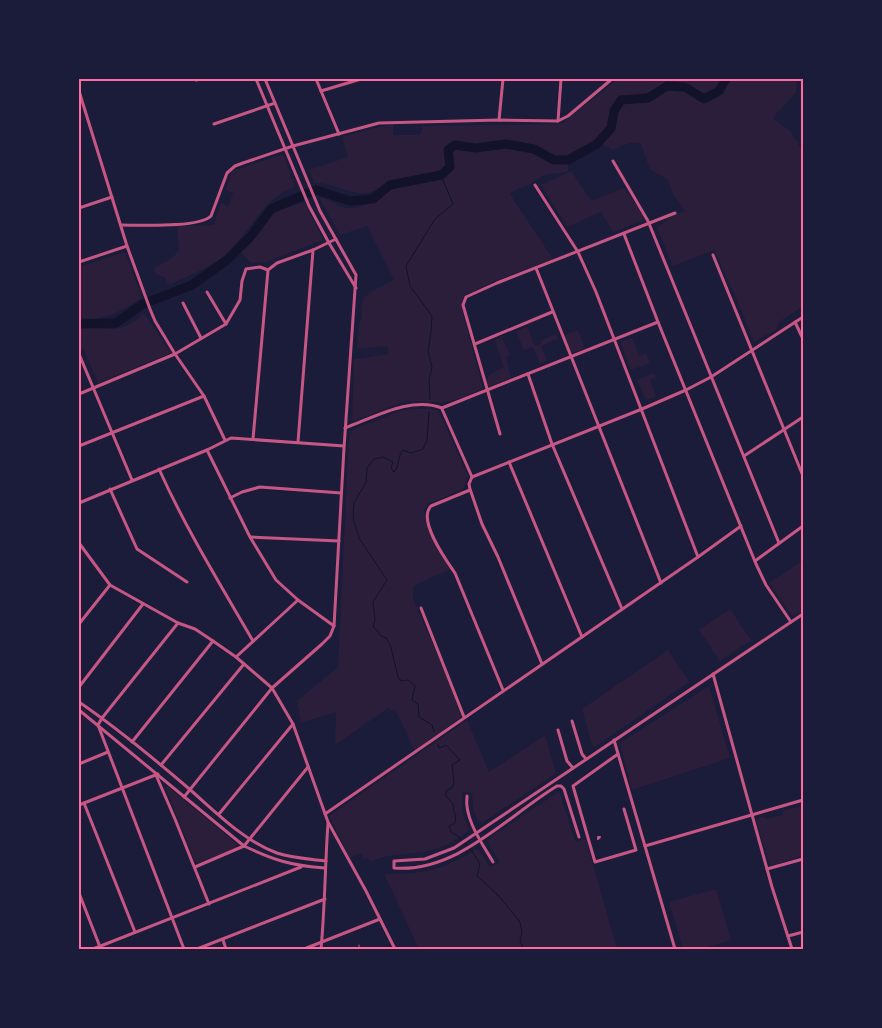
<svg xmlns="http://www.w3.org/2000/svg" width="882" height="1028" font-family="Commissioner,sans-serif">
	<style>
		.green { fill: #2a1e3b }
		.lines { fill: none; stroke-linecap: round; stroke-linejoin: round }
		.stream { stroke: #12122b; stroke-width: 1 }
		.river { stroke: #12122b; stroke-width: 9 }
		.service { stroke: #c65784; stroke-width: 1 }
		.pedestrian { stroke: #c65784; stroke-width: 2 }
		.minor { stroke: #c65784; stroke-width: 3 }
		.neatline { fill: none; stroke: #ff6b9d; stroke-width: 2 }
	</style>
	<rect width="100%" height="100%" fill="#1b1b3a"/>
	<g class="green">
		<path d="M618 79H797L796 92 773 118 790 131 803 151V306L779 322 776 330 754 342 740 307 714 250 673 266 657 228 675 213 685 212 674 195 667 179 650 170 641 144C631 140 621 146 613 150L603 145 568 163V171C561 174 556 173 548 174 541 176 537 180 531 184 524 188 516 188 510 194L553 259 495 281 464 296 461 306 482 384V389L462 398 443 403 406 401 354 421H352L354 359 389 354 387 346 357 349 359 325 362 316 361 307 364 298 370 292 394 280 367 226 340 235 319 197C329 199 337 206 345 208 360 210 376 200 387 192V184C380 187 373 193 365 193 349 195 333 182 314 183L309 170 348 157 342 137 378 127 393 124V135H420L423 126 561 124Z"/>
		<path d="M283 154 295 187C262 198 250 234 224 256 214 266 183 278 169 285L166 282V278L158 275 154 272 155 267 169 260 179 251 177 226 214 225 221 202 228 207 233 193 226 190 232 171Z"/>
		<path d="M571 171 591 201 624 188 647 219 613 232 601 212 567 227 541 185Z"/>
		<path d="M300 203H305L323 240 266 262 251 263 241 252 251 243 264 220 271 214Z"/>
		<path d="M125 252 142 298C119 312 107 321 80 318L79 267Z"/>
		<path d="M144 313 171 353 98 383 84 349 79 351V328C107 326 121 337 144 313Z"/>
		<path d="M527 327 535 346 541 344 540 341 556 334 558 339 541 346 547 361 540 364 533 347 524 350 516 332Z"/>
		<path d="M578 330 585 348 575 353 569 349 564 335Z"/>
		<path d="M502 337 510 355 506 358 511 378 494 385 488 386 486 381 490 374 504 367 495 340Z"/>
		<path d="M632 338 640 356 646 353 650 363 631 370 620 342Z"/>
		<path d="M654 373 656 377 650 380 656 397 646 400 637 380Z"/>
		<path d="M411 409H433L439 412 468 476 463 489 428 504 424 510 443 558 451 569 413 586V599L464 715 415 751 397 713 388 708 335 745 336 712 301 723 297 701 338 667 349 435 352 430 400 411Z"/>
		<path d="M803 560V610L793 617 769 583Z"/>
		<path d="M730 609 751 640 720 661 699 630Z"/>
		<path d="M668 650 689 682 593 748 582 709Z"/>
		<path d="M709 686 730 758 632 790 620 743Z"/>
		<path d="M467 720 489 772 545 735 556 773 482 823C472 816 473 804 472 793L462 792V812L469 828 468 831C439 854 423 851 390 856 383 856 377 860 371 861L368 858 364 859 361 853 350 858 329 816Z"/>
		<path d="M167 786 237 844 235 849 198 863 195 862 165 787Z"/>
		<path d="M558 792 560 793 575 841 586 839 617 949H419L384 874C424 874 443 870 477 849L479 850 490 867 500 862 488 843 489 838Z"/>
		<path d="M803 805V856L772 865 769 864 756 821 758 818 764 817 767 819 783 815V811Z"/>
		<path d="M716 889 731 940 700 949H683L669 902Z"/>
	</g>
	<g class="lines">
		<g class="stream">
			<path d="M430 399 429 380 432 367 428 351 431 332 432 316 410 286 406 266 435 219 453 204 441 175"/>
			<path d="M429 412 427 440 423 449 411 453 403 450C397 457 400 466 394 472L391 468 393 462 383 457 374 459 367 468 366 482 354 503 353 518 359 538 387 580 373 602 375 620 373 626 381 636 386 638 390 644 398 677 401 681 408 680 415 686 412 700 418 704 419 717 432 725 434 732"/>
			<path d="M438 744 439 748 446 745 460 760 452 765 454 782 453 787 446 791V796L453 804C453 811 457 816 455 823L449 826 451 832C465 840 472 851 480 864L477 876 498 895 520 922 522 933 520 942 524 949"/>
		</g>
		<path class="river" d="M79 324 116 323 143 304 192 285 227 260 252 235 271 209 316 190 350 201 373 199 390 185 441 175 450 167 448 150 455 145 475 148 506 144 534 149 554 160H568L597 144 611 128 614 111 621 100 648 98 667 86 685 87 704 99 719 91 726 79"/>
		<path class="service" d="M359 945V949"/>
		<path class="pedestrian" d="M598 837H600L598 839Z"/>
		<g class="minor">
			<path d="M256 79 309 206 329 243 356 288"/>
			<path d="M316 79 339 134"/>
			<path d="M196 80 201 79"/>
			<path d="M79 91 127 246 150 309 155 321 175 354 204 396 225 440"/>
			<path d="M321 91 361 79"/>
			<path d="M499 120 503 79"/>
			<path d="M558 121 561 79"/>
			<path d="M214 124 275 103"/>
			<path d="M613 161 648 221 779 543"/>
			<path d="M535 185 578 252 596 292 698 557"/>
			<path d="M79 208 112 197"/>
			<path d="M121 225C140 225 199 228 211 216L227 173 235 166 243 163 293 146 379 123 499 120 558 121 568 116 612 79"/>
			<path d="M624 234 658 322 756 564 766 585 791 622"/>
			<path d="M713 255 803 476"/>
			<path d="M79 262 127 246"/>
			<path d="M536 268 661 583"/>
			<path d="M207 292 226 324"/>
			<path d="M183 303 201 338"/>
			<path d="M795 322 803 339"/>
			<path d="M475 344 552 312"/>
			<path d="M79 354 132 480"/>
			<path d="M528 374 552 444 622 609"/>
			<path d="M79 394 175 354 226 324 240 300 242 281 246 269 260 267 268 270"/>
			<path d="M442 409 472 477"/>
			<path d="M345 428C375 417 411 396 442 408L658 322"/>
			<path d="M500 434 463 305 466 297 497 283 675 213"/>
			<path d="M253 439 268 270 277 263 313 250 336 239"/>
			<path d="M298 442 313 250"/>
			<path d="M79 446 204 396"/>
			<path d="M207 450 250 537 276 580 298 600 334 626"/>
			<path d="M744 456 803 417"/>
			<path d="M509 462 582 637"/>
			<path d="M159 469C186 529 220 584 253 641"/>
			<path d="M472 477 642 409 686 390 711 377 803 317"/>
			<path d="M472 477 469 484 470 489 482 524 498 557 542 664"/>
			<path d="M110 489 137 549 187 582"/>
			<path d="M470 490 431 506C417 520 446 560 455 573L503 690"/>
			<path d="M230 498 242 492 260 487 341 493"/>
			<path d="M79 503 207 450 231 438 344 446"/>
			<path d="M251 537 339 541"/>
			<path d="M79 543 110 585 178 623 195 629 213 641 236 657 272 688 293 724 328 822 366 891 395 949"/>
			<path d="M755 561 803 526"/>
			<path d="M421 608 464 717"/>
			<path d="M178 623 102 718 98 725 184 949"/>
			<path d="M79 624 110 585"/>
			<path d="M236 657 298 600"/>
			<path d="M713 674 772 887 792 949"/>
			<path d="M79 687 143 604"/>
			<path d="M79 702C117 728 152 757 187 787 215 811 242 840 277 853 292 858 309 859 326 861"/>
			<path d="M79 710 244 846C274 860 292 866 325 868"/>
			<path d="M572 721 582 754 586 759"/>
			<path d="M558 730 567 761 573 768"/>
			<path d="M614 740 675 949"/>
			<path d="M132 742 213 641"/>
			<path d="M618 754 573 786 595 862 636 850 624 809"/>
			<path d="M79 764 108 752"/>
			<path d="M161 765 244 664"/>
			<path d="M156 775 175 819 209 904"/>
			<path d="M467 796C464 819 482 843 493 862"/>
			<path d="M184 797 272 688 322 644 330 636 334 626 344 448 356 275 320 211 265 79"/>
			<path d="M84 803 135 932"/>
			<path d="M79 805 158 774"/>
			<path d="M219 814 293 724"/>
			<path d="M325 814 698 557 741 526"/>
			<path d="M579 837 564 789 561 786H557C506 817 457 873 394 868V861L425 859 454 848 803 614"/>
			<path d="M645 846 803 800"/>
			<path d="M195 867 244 846 308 767"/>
			<path d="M767 869 803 859"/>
			<path d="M79 893 100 947"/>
			<path d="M788 936 803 932"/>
			<path d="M223 940 226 949"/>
			<path d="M93 949 301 867"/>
			<path d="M197 949 325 899"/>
			<path d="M304 949 380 919"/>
			<path d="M321 949C325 907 325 865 328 823"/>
		</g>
	</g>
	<rect width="882" height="1028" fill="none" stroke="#1b1b3a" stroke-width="160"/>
	<rect x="80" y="80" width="722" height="868" class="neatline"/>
</svg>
